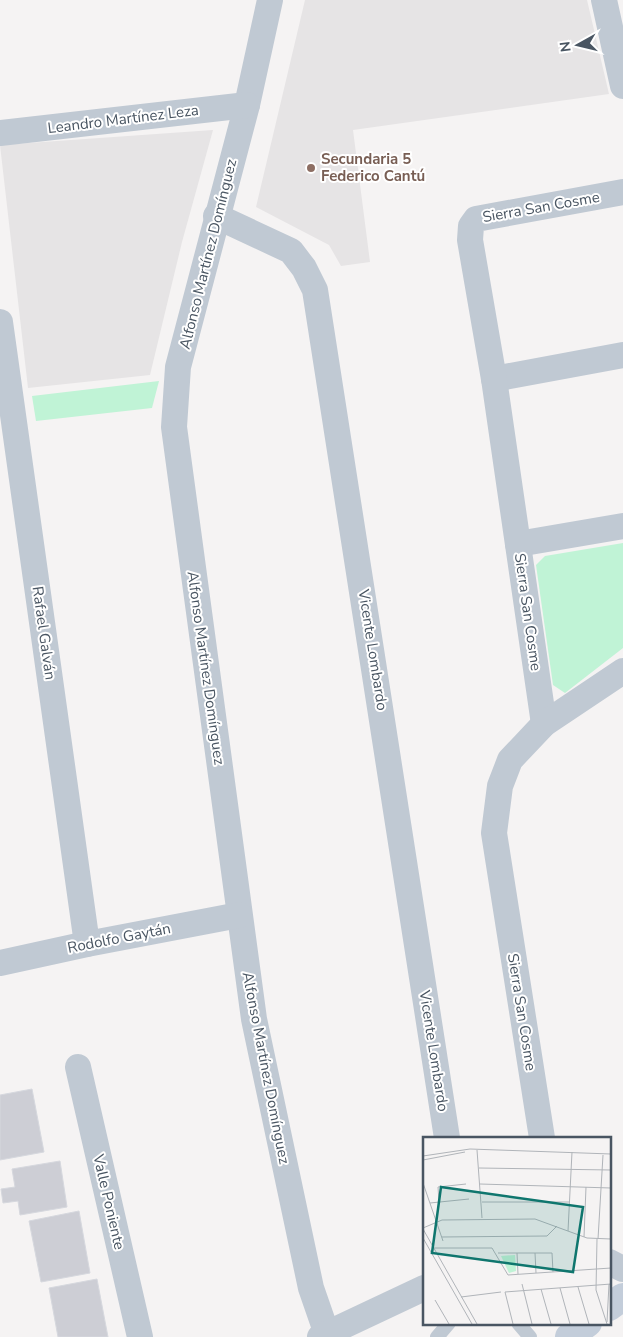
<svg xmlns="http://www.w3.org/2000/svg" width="623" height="1337" font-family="'Nunito Sans',sans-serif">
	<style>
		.education { fill: #e6e4e5 }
		.green { fill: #c0f3d6 }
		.building { fill: #cdced5; stroke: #d6d8de }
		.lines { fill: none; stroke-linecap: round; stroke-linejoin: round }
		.lane { stroke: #c0c9d3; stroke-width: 14 }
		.street { stroke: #c0c9d3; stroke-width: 26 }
		.secondary { stroke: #c3cdda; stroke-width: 28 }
		.education-dot { fill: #8d6e63; stroke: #fff; stroke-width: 2 }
		.labels { text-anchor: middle; stroke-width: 4; stroke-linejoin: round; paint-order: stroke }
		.street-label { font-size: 15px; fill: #495562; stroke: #fff }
		.education-label { font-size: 15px; font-weight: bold; fill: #785e54; stroke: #fff; text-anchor: start }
		.inset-road { fill: none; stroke: #b0b4b9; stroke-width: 1 }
		.view { fill: #0f766e; fill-opacity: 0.15; stroke: #0f766e; stroke-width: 2.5 }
		.inset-edge { fill: none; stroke: #495562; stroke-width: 2.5 }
	</style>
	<rect width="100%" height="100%" fill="#f5f3f3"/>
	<g class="education">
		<path d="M305 0H587L609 94 353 130 370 262 341 266 329 245 256 207Z"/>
		<path d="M213 130 182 242 150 375 28 388 0 145Z"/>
	</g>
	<g class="green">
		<path d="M159 381 152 408 36 421 32 396Z"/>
		<path d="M623 543V648L565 693 553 685 536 565 545 556Z"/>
	</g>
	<g class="building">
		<path d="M32 1089 44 1152 0 1160V1095Z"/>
		<path d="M60 1161 67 1207 20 1215 18 1201 3 1203 1 1189 15 1187 12 1169Z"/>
		<path d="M79 1211 90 1273 41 1282 29 1221Z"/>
		<path d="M97 1279 108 1337H58L49 1288Z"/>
	</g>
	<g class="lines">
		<g class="lane">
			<path d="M518 1323 530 1337"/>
			<path d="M437 1337 449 1323"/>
		</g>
		<g class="street">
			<path d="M270 0 247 105 178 367 174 427 254 1019 311 1288 328 1337"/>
			<path d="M604 0 623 86"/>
			<path d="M0 133 247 105"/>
			<path d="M216 216 291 251 304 268 315 290 447 1138"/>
			<path d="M0 322 87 944"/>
			<path d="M494 379 623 355"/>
			<path d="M518 544 623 526"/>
			<path d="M544 724 494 379 470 240 471 226 476 219 623 192"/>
			<path d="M0 963 87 944 239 915"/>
			<path d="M78 1067 140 1337"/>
			<path d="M542 1138 494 833 500 786 510 760 544 724 623 671"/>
			<path d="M609 1262 623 1269"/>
			<path d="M320 1337 424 1288"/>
		</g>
		<g class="secondary">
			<path d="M609 1307 623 1297"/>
			<path d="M569 1337 588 1323"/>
		</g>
	</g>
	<circle class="education-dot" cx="311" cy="168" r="5"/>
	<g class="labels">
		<g class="street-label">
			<text transform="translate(123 119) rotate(-7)" y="5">Leandro Martínez Leza</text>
			<text transform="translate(541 207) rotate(-10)" y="5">Sierra San Cosme</text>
			<text transform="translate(208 254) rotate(-76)" y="5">Alfonso Martínez Domínguez</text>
			<text transform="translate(528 612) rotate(82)" y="5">Sierra San Cosme</text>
			<text transform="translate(44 633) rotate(82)" y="5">Rafael Galván</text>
			<text transform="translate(373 650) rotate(81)" y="5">Vicente Lombardo</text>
			<text transform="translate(206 668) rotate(82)" y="5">Alfonso Martínez Domínguez</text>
			<text transform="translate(119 938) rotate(-11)" y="5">Rodolfo Gaytán</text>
			<text transform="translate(522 1012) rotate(81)" y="5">Sierra San Cosme</text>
			<text transform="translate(434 1051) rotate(81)" y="5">Vicente Lombardo</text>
			<text transform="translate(266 1068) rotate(79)" y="5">Alfonso Martínez Domínguez</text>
			<text transform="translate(109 1202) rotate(77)" y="5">Valle Poniente</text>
		</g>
		<g class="education-label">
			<text x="321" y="164">Secundaria 5<tspan x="321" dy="17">Federico Cantú</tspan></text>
		</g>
	</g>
	<g transform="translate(423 1137)">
		<rect width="188" height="188" fill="#f5f3f3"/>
		<path d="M92 118 93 134 86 136 78 119Z" fill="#c0f3d6"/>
		<path class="inset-road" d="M54 13 59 81M0 19 47 12 188 17M0 23 42 15M56 31 188 33M0 46 20 104M57 47 188 51M16 65 15 50 43 47M59 65H146M7 66 46 62M0 91 19 83 112 82 164 101 188 102M0 92 54 187M145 94 149 15M19 100 124 99 134 89M161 100 163 50M0 101 49 187M174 102 173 153 184 187M175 102 180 18M11 111H69L85 138 188 131M75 116H129L130 135M94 116 95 137M112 116 113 136M99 147 109 187M155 150 166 187M137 151 147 187M118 152 128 187M38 160 78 155M12 163 26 187M184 185 186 147M90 187 82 155 188 147"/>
		<path class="view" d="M18 50 160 70 150 135 9 116Z"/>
		<rect width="188" height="188" class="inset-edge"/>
	</g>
	<g transform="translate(578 45) rotate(262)" stroke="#ffffff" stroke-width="4" paint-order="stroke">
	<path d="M0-4L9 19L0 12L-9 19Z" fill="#495562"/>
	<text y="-8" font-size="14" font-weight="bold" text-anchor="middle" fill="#495562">N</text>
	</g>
</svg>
